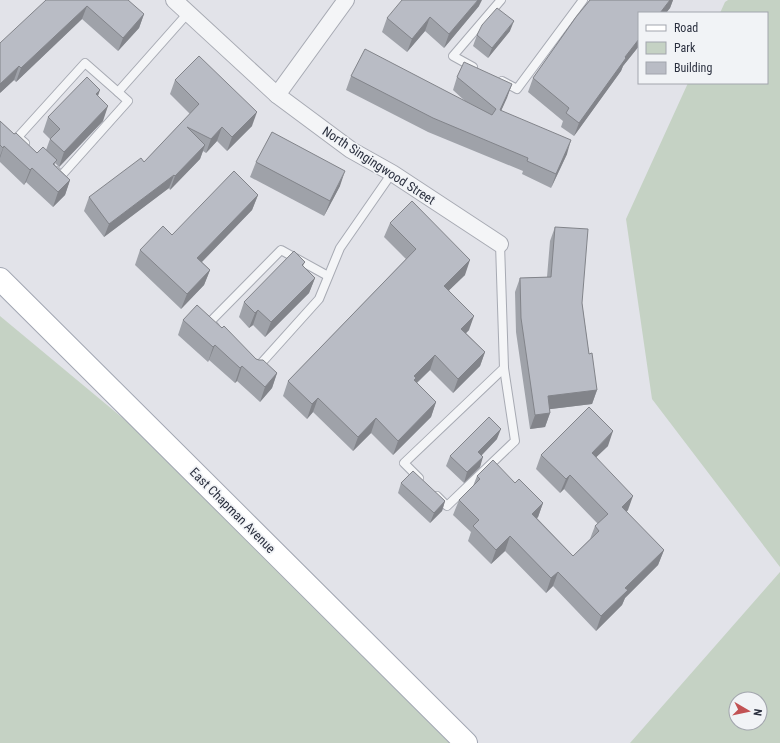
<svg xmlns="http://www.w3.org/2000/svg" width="780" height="743" font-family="'Roboto Condensed',sans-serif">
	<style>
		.green { fill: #c5d2c4; fill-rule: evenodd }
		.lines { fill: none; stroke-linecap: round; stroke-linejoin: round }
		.service-casing { stroke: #a7aab3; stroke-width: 10 }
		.minor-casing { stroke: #a7aab3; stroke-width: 18 }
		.primary-casing { stroke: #a2a7b3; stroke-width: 24 }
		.service { stroke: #f4f5f7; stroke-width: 8 }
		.minor { stroke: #f4f5f7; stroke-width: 16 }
		.primary { stroke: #fff; stroke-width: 22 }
		.wall { fill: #9fa2a9 }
		.shaded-wall { fill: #82848a }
		.building { fill: #b9bcc5; stroke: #82848a }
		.labels { text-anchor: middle; stroke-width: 3.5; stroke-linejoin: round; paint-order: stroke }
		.street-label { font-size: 13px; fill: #2b303f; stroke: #f1f3f6 }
	</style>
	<rect width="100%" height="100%" fill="#e2e3e9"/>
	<g class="green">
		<path d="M728 0H780V567L652 399 626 219 688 83H767V13H720L725 2Z"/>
		<path d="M0 316 261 533 478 743H0Z"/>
		<path d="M780 572V743H630ZM736 699H760V723H736Z"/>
	</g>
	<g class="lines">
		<defs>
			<g id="service">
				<path d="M473 67 453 56 501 0"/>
				<path d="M502 81 517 89 583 0"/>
				<path d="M25 143 18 137 85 63 118 92"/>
				<path d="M56 171 61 176 128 101 118 92 188 13"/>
				<path d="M215 327 210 322 281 250 328 276"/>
				<path d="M257 368 319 299 340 248 392 173"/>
				<path d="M419 478 404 463 504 368 500 244"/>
				<path d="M437 496 447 506 515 441 504 368"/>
			</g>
			<g id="minor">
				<path d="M174 0 277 95 351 150 392 173 500 244"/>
				<path d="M277 95 346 0"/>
			</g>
			<path id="primary" d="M0 279 466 743"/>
		</defs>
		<use href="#service" class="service-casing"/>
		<use href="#minor" class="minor-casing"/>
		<use href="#primary" class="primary-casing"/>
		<use href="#service" class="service"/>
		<use href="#minor" class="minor"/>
		<use href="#primary" class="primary"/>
	</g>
	<g class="wall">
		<path d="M46 0 144 14 139 28 118 51 82 19 16 82 14 80 0 93Z"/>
		<path d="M590 0H673L670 8 666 13H639V46L623 66 621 71 574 136 561 127 563 121 528 92 533 78 576 17Z"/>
		<path d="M479 6 444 48 425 31 407 52 382 32 387 18Z"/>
		<path d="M510 31 488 58 473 46 477 35Z"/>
		<path d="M351 76 465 101 453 90 457 77 512 84 501 111 567 154 551 188 522 174 523 171 428 132 346 90Z"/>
		<path d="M175 80 252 126 227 151 217 141 206 153 203 151 200 159 170 190 169 188 104 237 84 211 89 197 144 162 190 114 170 94Z"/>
		<path d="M98 96 103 121 59 167 55 163V165L70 180 65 195 53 207 26 182 24 185 0 162V121L14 134 37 153 46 150 50 139 43 132 48 117Z"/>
		<path d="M256 162 340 186 324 216 250 177Z"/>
		<path d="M258 195 252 210 202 262 210 270 204 285 181 309 135 265 140 250Z"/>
		<path d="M390 223 465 275 449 290 469 330 466 333 485 352 480 366 453 393 430 370 417 383 436 402 431 417 393 455 371 433 353 451 313 412 307 419 283 396 288 381 406 259 384 237Z"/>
		<path d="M555 227 582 303 589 354 597 390 592 404 550 409V413L545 427 530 429 516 332 515 292 520 278 547 277 550 241Z"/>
		<path d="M305 262 303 266 315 278 309 293 265 337 253 325 249 328 239 317 244 302Z"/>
		<path d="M183 320 256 359 277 373 272 388 260 402 237 381 235 383 209 360 208 362 178 335Z"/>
		<path d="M497 439 482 455 480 467 464 483 446 466 450 456Z"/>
		<path d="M608 446 596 457 628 510 626 512 664 550 658 565 625 598 622 605 596 631 553 586 546 593 505 551 491 564 468 541 471 532 453 515 459 500 473 486 477 476 515 483 543 503 538 517 537 518 573 556 590 539 595 526 598 524 564 489 560 493 536 469 541 455Z"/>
		<path d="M401 483 445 501 442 511 430 523 398 493Z"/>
	</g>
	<g class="shaded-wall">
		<path d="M478 0H482L479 6 444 48 449 34Z"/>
		<path d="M670 0H673L670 8 666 13H660Z"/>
		<path d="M87 6 82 19 16 82 21 68Z"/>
		<path d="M144 14 139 28 118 51 123 38Z"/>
		<path d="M430 17 425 31 407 52 412 39Z"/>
		<path d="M514 21 510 31 488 58 492 48Z"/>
		<path d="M639 39V46L623 66 621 71 574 136 579 123 625 57Z"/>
		<path d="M19 66 14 80 0 93V84Z"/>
		<path d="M512 84 507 98 495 124 500 110Z"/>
		<path d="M100 90 95 105 96 94Z"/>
		<path d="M108 106 103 121 59 167 64 152Z"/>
		<path d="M257 112 252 126 227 151 232 137Z"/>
		<path d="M222 127 217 141 206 153 211 139Z"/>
		<path d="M571 140 567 154 551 188 556 174Z"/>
		<path d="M205 145 200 159 170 190 175 176Z"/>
		<path d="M4 146 0 158V156L3 148Z"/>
		<path d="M32 168 26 182 24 185 30 170Z"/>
		<path d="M345 171 340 186 324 216 330 201Z"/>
		<path d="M174 175 169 188 104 237 109 224Z"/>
		<path d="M70 180 65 195 53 207 58 192Z"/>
		<path d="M258 195 252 210 191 273 197 258Z"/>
		<path d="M470 260 465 275 439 300 444 286Z"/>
		<path d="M210 270 204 285 181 309 187 294Z"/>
		<path d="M315 278 309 293 265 337 271 322Z"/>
		<path d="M258 310 253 325 249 328 255 313Z"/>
		<path d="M474 316 469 330 456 343 461 329Z"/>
		<path d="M215 345 209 360 208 362 213 347Z"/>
		<path d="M485 352 480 366 453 393 458 379Z"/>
		<path d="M435 355 430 370 412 387 414 376Z"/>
		<path d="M242 366 237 381 235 383 240 368Z"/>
		<path d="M277 373 272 388 260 402 265 387Z"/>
		<path d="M597 390 592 404 543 410 548 396Z"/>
		<path d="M318 398 313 412 307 419 312 404Z"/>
		<path d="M436 402 431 417 393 455 398 441Z"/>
		<path d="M550 413 545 427 530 429 535 415Z"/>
		<path d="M376 418 371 433 353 451 358 437Z"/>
		<path d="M501 429 497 439 475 462 478 452Z"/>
		<path d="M613 431 608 446 586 467 592 453Z"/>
		<path d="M483 457 480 467 464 483 467 472Z"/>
		<path d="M570 475 564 489 560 493 566 479Z"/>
		<path d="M633 496 628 510 616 522 622 507Z"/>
		<path d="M445 501 442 511 430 523 434 513Z"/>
		<path d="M543 503 538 517 527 528 532 514Z"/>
		<path d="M510 536 505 551 491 564 496 550Z"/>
		<path d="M664 550 658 565 625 598 622 605 596 631 601 616 625 588Z"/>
		<path d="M558 572 553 586 546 593 551 578Z"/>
	</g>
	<g class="building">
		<path d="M46 0H128L144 14 123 38 87 6 21 68 19 66 0 84V43Z"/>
		<path d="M402 0H478L449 34 430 17 412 39 387 18Z"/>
		<path d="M590 0H670L660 13H639V39L625 57 626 58 579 123 566 113 569 108 533 78 576 17Z"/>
		<path d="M497 8 514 21 492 48 477 35 482 25Z"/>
		<path d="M365 49 492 115 496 109 457 77 464 62 512 84 500 110 571 140 556 174 527 161 528 158 433 118 351 76Z"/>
		<path d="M199 56 257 112 232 137 222 127 211 139 187 127 205 145 175 176 174 175 109 224 89 197 141 158 144 162 199 104 175 80Z"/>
		<path d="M87 77 100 90 96 94 108 106 64 152 50 139 60 129 48 117Z"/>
		<path d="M0 121 14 134 16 133 37 153 43 147 57 160 53 164 70 180 58 192 32 168 30 170 4 146 3 148 0 145Z"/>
		<path d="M272 132 345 171 330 201 256 162Z"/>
		<path d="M234 171 258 195 197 258 210 270 187 294 140 250 163 226 172 235Z"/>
		<path d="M412 201 470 260 444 286 474 316 461 329 485 352 458 379 435 355 414 376 416 378 414 380 436 402 398 441 376 418 358 437 318 398 312 404 288 381 416 249 390 223Z"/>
		<path d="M555 227 588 229 582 303 589 354 592 353 597 390 548 396 550 413 535 415 521 318 520 278 551 277Z"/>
		<path d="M294 251 305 262 302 265 315 278 271 322 258 310 255 313 244 302Z"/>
		<path d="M197 305 222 328 224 326 256 359 259 360H263L277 373 265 387 242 366 240 368 215 345 213 347 183 320Z"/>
		<path d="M589 407 613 431 592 453 633 496 622 507 664 550 625 588 628 590 601 616 558 572 551 578 510 536 496 550 473 526 479 520 459 500 480 479 477 476 493 460 515 483 519 479 543 503 532 514 573 556 599 531 595 526 608 514 570 475 566 479 541 455Z"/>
		<path d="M489 417 501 429 478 452 483 457 467 472 450 456Z"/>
		<path d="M413 471 445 501 434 513 401 483Z"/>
	</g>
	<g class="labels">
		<g class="street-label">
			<text transform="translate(379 165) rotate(33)" y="5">North Singingwood Street</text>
			<text transform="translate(233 510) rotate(45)" y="5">East Chapman Avenue</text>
		</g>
	</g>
	<rect x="638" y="12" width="130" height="72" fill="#f1f3f6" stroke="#a2a5ad"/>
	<rect x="646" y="25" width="20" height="6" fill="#ffffff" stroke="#a2a5ad"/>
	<text x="674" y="32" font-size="12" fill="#2b303f">Road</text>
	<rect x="646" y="42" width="20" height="12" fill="#c5d2c4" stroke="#a2a5ad"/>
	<text x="674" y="52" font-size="12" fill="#2b303f">Park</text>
	<rect x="646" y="62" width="20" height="12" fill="#b9bcc5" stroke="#a2a5ad"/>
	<text x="674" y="72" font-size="12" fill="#2b303f">Building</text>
	<g transform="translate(748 711) rotate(99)"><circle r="19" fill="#f1f3f6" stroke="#a2a5ad"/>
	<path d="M0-3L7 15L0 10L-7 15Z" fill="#c25254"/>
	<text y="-6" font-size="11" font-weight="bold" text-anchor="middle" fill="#2b303f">N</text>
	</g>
</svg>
